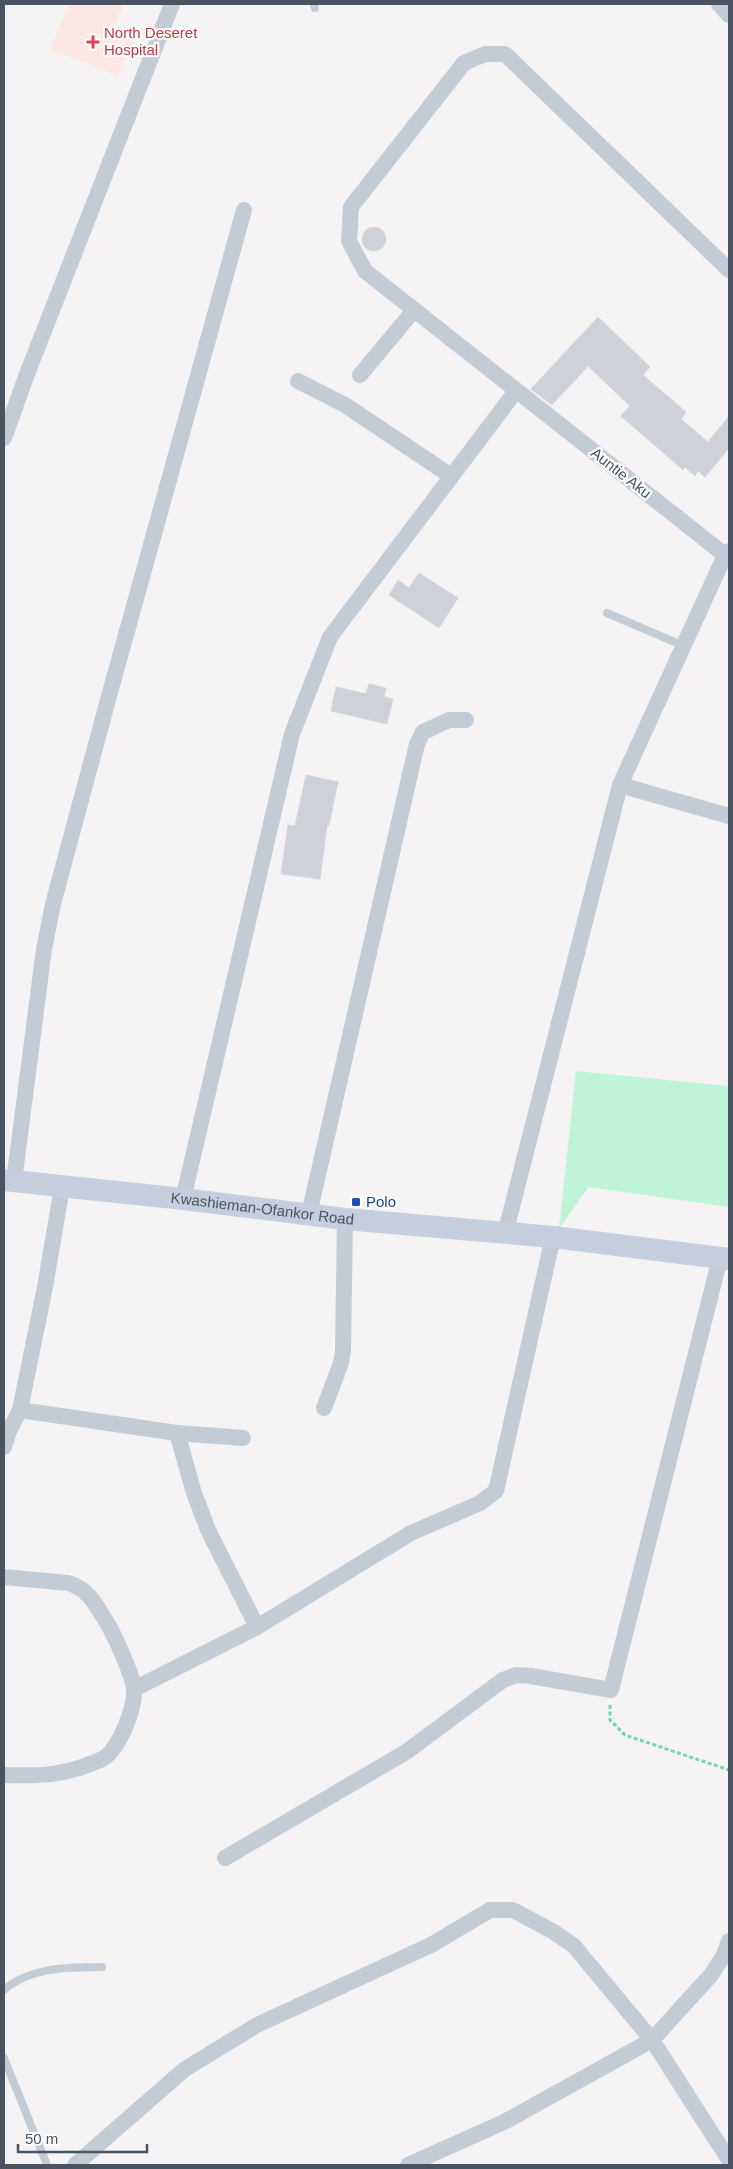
<svg xmlns="http://www.w3.org/2000/svg" width="733" height="2169" font-family="Helvetica,sans-serif">
	<style>
		.medical { fill: #fde8e4 }
		.green { fill: #c0f4d8 }
		.building { fill: #cfd1d8; stroke: #d6d8de }
		.lines { fill: none; stroke-linecap: round; stroke-linejoin: round }
		.path { stroke: #74d5ad; stroke-width: 3; stroke-dasharray: 4 2.5; stroke-linecap: butt }
		.service { stroke: #c3ccd5; stroke-width: 8 }
		.minor { stroke: #c3ccd5; stroke-width: 16 }
		.secondary { stroke: #c4cedc; stroke-width: 22 }
		.health-dot { fill: #e0444e; stroke: #fff; stroke-width: 2 }
		.transit-dot { fill: #1a4fb4; stroke: #fff; stroke-width: 2 }
		.labels { text-anchor: middle; stroke-width: 4.5; stroke-linejoin: round; paint-order: stroke }
		.health-label { font-size: 15px; fill: #be3a42; stroke: #fff; text-anchor: start }
		.street-label { font-size: 15px; fill: #485462; stroke: #fff }
		.transit-label { font-size: 15px; fill: #164399; stroke: #fff; text-anchor: start }
	</style>
	<rect width="100%" height="100%" fill="#f5f3f3"/>
	<path class="medical" d="M69 4H123L114 26 135 35 118 76 50 49Z"/>
	<path class="green" d="M576 1071 729 1086V1207L588 1187 559 1229Z"/>
	<g class="building">
		<circle cx="374" cy="239" r="12"/>
		<path d="M598 317 650 367 643 375 686 412 681 419 708 442 729 416V448L705 477 698 471 695 476 685 467 683 470 621 416 630 406 588 366 552 405 531 389Z"/>
		<path d="M419 573 458 598 439 628 389 595 398 580 409 588Z"/>
		<path d="M369 684 386 688 384 697 393 699 387 724 331 711 336 687 366 694Z"/>
		<path d="M306 775 338 782 329 825H327L320 879 281 874 288 825 295 826Z"/>
	</g>
	<g class="lines">
		<path class="path" d="M610 1705V1720L625 1735 729 1770"/>
		<g class="service">
			<path d="M314 4 315 8"/>
			<path d="M607 613 684 646"/>
			<path d="M4 1990C30 1967 70 1967 102 1967"/>
			<path d="M4 2058 47 2165"/>
		</g>
		<g class="minor">
			<path d="M719 4 729 15"/>
			<path d="M360 375 414 310"/>
			<path d="M298 381 345 405 451 476"/>
			<path d="M4 438 27 374 172 4"/>
			<path d="M725 555 365 271 349 241 351 207 464 63 485 54H505L729 270"/>
			<path d="M620 785 729 816"/>
			<path d="M14 1181 44 949 53 904 109 696 244 210"/>
			<path d="M183 1199 292 734 330 637 516 391"/>
			<path d="M309 1214 417 744 423 732 449 720H466"/>
			<path d="M505 1234 620 785 725 555 729 551"/>
			<path d="M324 1408 341 1363 343 1351 345 1219"/>
			<path d="M20 1410 177 1433 243 1438"/>
			<path d="M177 1433 194 1493 208 1530 257 1627"/>
			<path d="M4 1447 9 1431 20 1410 45 1287 62 1187"/>
			<path d="M4 1577 68 1583C89 1589 96 1605 107 1623 114 1634 134 1678 134 1690 135 1708 120 1747 104 1758 100 1761 94 1762 90 1764 61 1776 35 1776 4 1775"/>
			<path d="M134 1689 257 1627 411 1533 480 1503 496 1491 553 1237"/>
			<path d="M225 1858 406 1752 503 1680 516 1675 531 1676 611 1690 720 1258"/>
			<path d="M75 2165 185 2069 257 2025 431 1945 490 1910H513L554 1932 574 1946 652 2040 729 2160"/>
			<path d="M408 2165 504 2122 652 2040 711 1975 724 1955 729 1941"/>
		</g>
		<path class="secondary" id="s1" d="M4 1180 183 1199 345 1219 553 1237 729 1259"/>
	</g>
	<path class="health-dot" d="M90.5 34.5h5v5h5v5h-5v5h-5v-5h-5v-5h5z"/>
	<rect class="transit-dot" x="351" y="1197" width="10" height="10" rx="2.5"/>
	<g class="labels">
		<g class="health-label">
			<text x="104" y="38">North Deseret<tspan x="104" dy="17">Hospital</tspan></text>
		</g>
		<g class="street-label">
			<text transform="translate(621 473) rotate(38)" y="5">Auntie Aku</text>
			<text dy="5" stroke="none"><textPath href="#s1" startOffset="260">Kwashieman-Ofankor Road</textPath></text>
		</g>
		<g class="transit-label">
			<text x="366" y="1207">Polo</text>
		</g>
	</g>
	<rect width="733" height="2169" fill="none" stroke="#485462" stroke-width="10"/>
	<path d="M18 2144v8h129v-8" fill="none" stroke="#485462" stroke-width="2.5"/>
	<text x="25" y="2144" font-size="15" fill="#485462" stroke="#ffffff" stroke-width="4" paint-order="stroke">50 m</text>
</svg>
